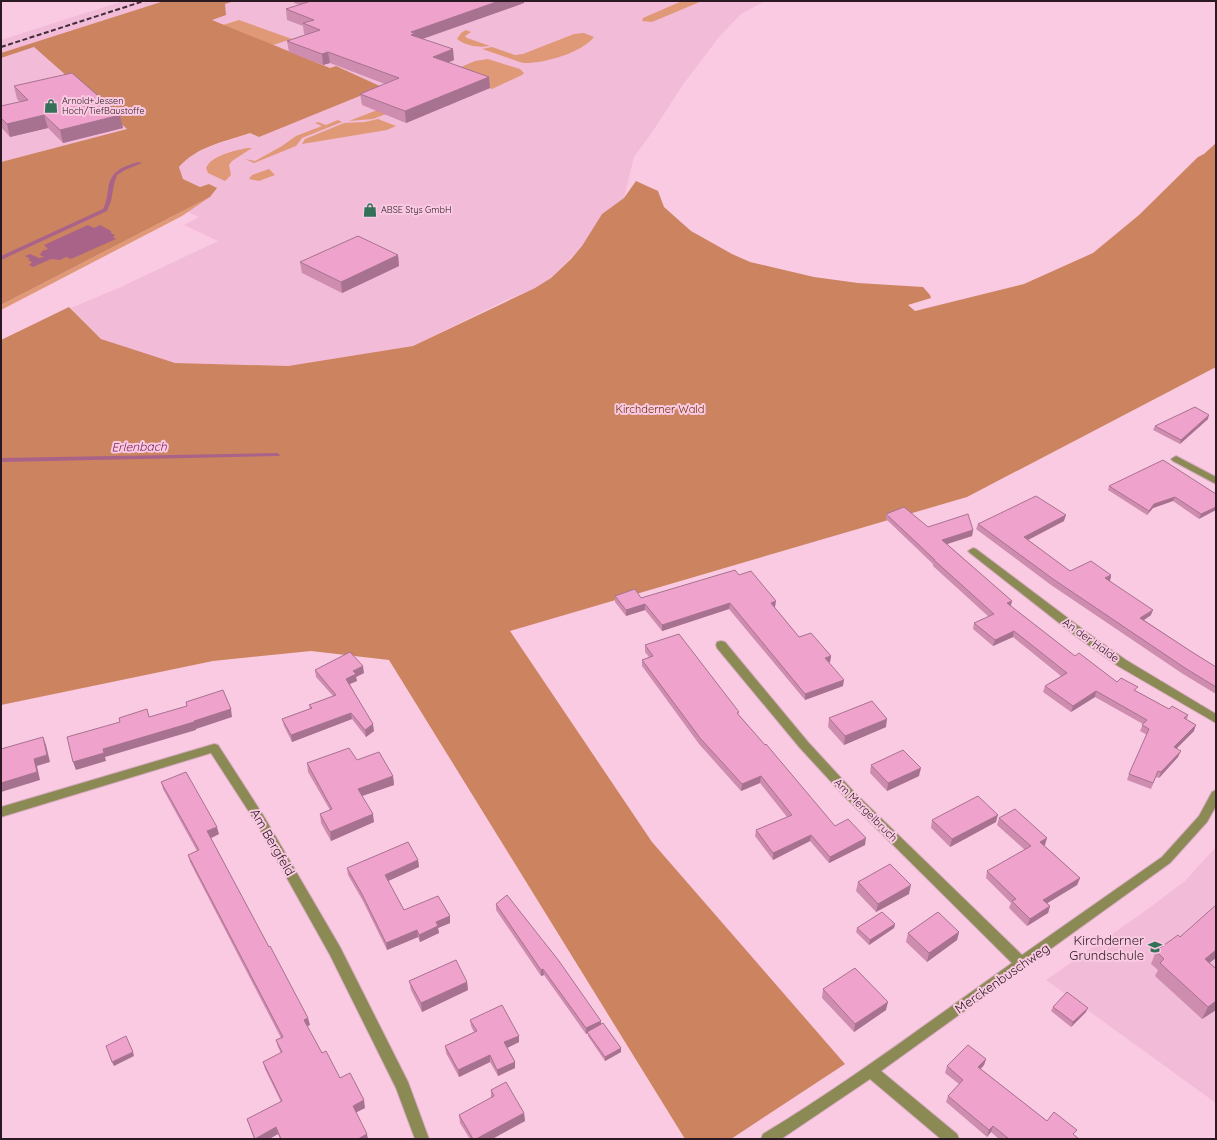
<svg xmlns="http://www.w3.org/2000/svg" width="1217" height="1140" font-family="Quicksand,sans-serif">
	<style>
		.built { fill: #f2bbd8 }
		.green { fill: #e09977 }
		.forest { fill: #cc8360 }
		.water { fill: #a96389 }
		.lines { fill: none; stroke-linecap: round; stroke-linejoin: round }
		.stream { fill: #a96389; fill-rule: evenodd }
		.minor-casing { stroke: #d5aabf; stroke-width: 2 }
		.minor { fill: #8b8954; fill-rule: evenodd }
		.rail { stroke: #412d37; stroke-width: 2; stroke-dasharray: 5 2.5; stroke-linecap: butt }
		.wall { fill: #ce8caf }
		.shaded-wall { fill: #a7728f }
		.building { fill: #efa3cc; stroke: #a7728f }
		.labels { text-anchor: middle; stroke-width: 4; stroke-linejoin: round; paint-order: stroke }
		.far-poi-label { font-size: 9px; fill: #2a1922; stroke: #facae2; text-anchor: start }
		.park-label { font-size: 11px; fill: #6c2a00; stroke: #facae2 }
		.street-label { font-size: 11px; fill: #2a1922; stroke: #facae2 }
		.water-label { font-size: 12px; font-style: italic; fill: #762056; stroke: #facae2 }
		.near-street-label { font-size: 13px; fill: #2a1922; stroke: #facae2 }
		.near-poi-label { font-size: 13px; fill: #2a1922; stroke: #facae2; text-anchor: end }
	</style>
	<rect width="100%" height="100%" fill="#facae2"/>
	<g class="built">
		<path d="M123 1H164L1 53V40Z"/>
		<path d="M211 1H765L741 14 719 37 682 86 653 131 634 157 624 198 602 214 582 246 551 278 535 288 504 301 413 346 288 366 172 363 101 339 71 308 123 286 218 241 184 225 199 217 184 210 210 197 209 184 200 187 183 179 179 167 187 158 209 147 250 133 259 137 382 87 336 66 330 68 211 20Z"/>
		<path d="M34 47 76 83 127 129 1 162V58Z"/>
		<path d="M1216 847V1103L1046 980 1141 914 1185 881Z"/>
	</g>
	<g class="green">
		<path d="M682 1H702L652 22 642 21 643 18Z"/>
		<path d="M239 20 292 39 273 45 223 25Z"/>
		<path d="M466 30 471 32 465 36 467 38 490 46C479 48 466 46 457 39L461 33Z"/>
		<path d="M584 33 594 37C582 53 542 64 523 63L482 49 492 47 515 55 523 54 574 34Z"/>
		<path d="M488 59 520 69 524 73 522 75 492 89 449 72 475 61Z"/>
		<path d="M395 103 412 104 373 119 349 121Z"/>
		<path d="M378 119 396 126 387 130 302 144 305 139 344 123 365 122Z"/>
		<path d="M338 120 342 122 302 138 296 146 254 163 245 159 255 161 282 146 296 136 322 126 315 123 318 122 326 125Z"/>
		<path d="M247 148H252L232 161 229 165 231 175 225 181 208 173 206 168C212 155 234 151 247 148Z"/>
		<path d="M269 169 275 175 259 181 249 179 252 175Z"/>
		<path d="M210 197 182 216 1 310V305Z"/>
	</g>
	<g class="forest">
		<path d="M164 1H234L225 4 226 15 212 20 330 68 336 66 382 87 259 137 250 133C226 141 196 147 179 167L183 179 200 187 209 184 217 188 210 197 1 305V162L127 129 34 47 1 58V53Z"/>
		<path d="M1216 143V367L967 497 510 631 652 842 845 1064 731 1139H685L389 660 311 651 213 661 1 705V340L69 307 101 339 175 363 288 366 413 346 535 288 551 278 571 259 582 246 602 214 624 198 636 181 658 191 664 207 691 231 732 254 750 262 814 277 858 283 923 287 930 295 931 298 908 305 915 311 1024 284 1093 253 1139 215 1198 157 1204 154Z"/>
	</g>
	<path class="water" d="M88 225 94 228 100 225 111 231V233L115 235 113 237 116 239 71 259 66 257 60 260 51 259 33 267 29 265 32 262 28 260 30 259 25 256 30 254 39 258 44 257 40 255 42 251 48 249 44 245Z"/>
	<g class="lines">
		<g class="stream">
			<path d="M138 162 142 163 125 170 117 175 114 184 111 201 107 211 1 260V256L103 209C106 203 107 197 108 190 110 171 122 167 138 162Z"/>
			<path d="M277 453 279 454 280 455 279 456 1 462V458Z"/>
		</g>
		<defs>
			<g id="minor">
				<path d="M1176 456 1216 477V484L1173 461 1171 459Z"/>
				<path d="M973 548 976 549 1085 631 1126 660 1216 714V723L1118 666 1077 637 970 553 968 551Z"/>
				<path d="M721 641 725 642 808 742 855 793 1022 955 1162 857 1199 816 1212 792 1216 790V806L1207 822 1170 863 881 1071 957 1134 959 1139H941L870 1079 781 1139H761L763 1134C849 1082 930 1021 1012 963L847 799 800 748 717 648 716 645 717 642Z"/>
				<path d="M214 744 218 745 263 815 340 947 408 1082 429 1139H415L396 1088 330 955 255 821 211 753 1 817V807Z"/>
			</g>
		</defs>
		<use href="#minor" class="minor-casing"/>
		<use href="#minor" class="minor"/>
		<path class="rail" d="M1 47 144 1"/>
	</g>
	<g class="wall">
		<path d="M294 1H524V3L423 39 454 60 448 63 489 77 490 88 406 123 362 105 360 94 385 84 330 63 323 65 289 52 287 41 306 35 304 34 303 26 287 20 286 9 300 5 294 3Z"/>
		<path d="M14 86 120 115 123 128 63 143 48 128 10 137 1 127V118L20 102 17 99Z"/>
		<path d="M398 255 399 266 342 293 302 273 300 262Z"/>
		<path d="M1208 419 1180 444 1153 430 1155 426Z"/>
		<path d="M1109 486 1216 494 1199 519 1173 501 1153 508 1147 515 1108 490Z"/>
		<path d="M886 514 928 527 973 530 972 536 947 544 1012 601 1011 606 1075 656 1117 682 1136 691 1169 709 1188 715 1187 720 1194 731 1176 749 1178 757 1159 778 1156 777 1151 789 1127 780 1129 774 1147 735 1140 731 1143 724 1095 697 1071 712 1043 692 1045 686 1061 676 1013 637 993 646 973 629 974 623 989 617 933 566V564L886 519Z"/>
		<path d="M1064 521 1028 540 1070 571 1111 575 1110 581 1151 615 1144 620 1192 652 1216 667V694L1183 674 1051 585 976 529 978 524Z"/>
		<path d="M739 575 775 607H774L799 637 831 656 830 662H829L843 686 805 700 729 609 662 631 645 610 626 616 615 602V596L641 598Z"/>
		<path d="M645 645 739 712 738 714 835 826 865 845 829 863 810 841 773 860 755 836 756 830 787 817 760 783 741 791 699 744 642 666V660L649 657 645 652Z"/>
		<path d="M315 670 364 673 356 677 357 681 350 684 374 731 366 737 352 719 292 742 284 726 282 719 310 709 309 705 333 696 316 677Z"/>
		<path d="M829 718 886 727 844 745 828 727Z"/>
		<path d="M357 760 393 776 394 785 362 796 374 822 331 841 321 823 320 814 330 810 308 772 307 763Z"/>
		<path d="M871 765 919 776 887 791 870 773Z"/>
		<path d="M161 782 219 834 211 838 310 1025 307 1026 322 1053 340 1078 365 1108 356 1112 368 1139H280L278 1134 269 1139H254L247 1119 281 1102 265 1069 263 1062 281 1053 278 1047 276 1040 281 1038 190 862 188 855 197 851 163 789Z"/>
		<path d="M999 818 1047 838 1044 845 1080 878 1077 885 1047 903 1050 906 1048 913 1027 926 1009 908 1011 903 986 878 987 871 1025 850 997 825Z"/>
		<path d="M932 820 996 822 950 847 931 828Z"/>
		<path d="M418 860 419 867 388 881 404 910 450 923 438 928 439 933 420 942 418 937 387 950 363 901 348 875 347 868Z"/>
		<path d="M858 882 909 894 876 912 856 891Z"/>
		<path d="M496 904 621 1048V1052L605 1061 588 1036V1033L586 1034 544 975 541 976 496 910Z"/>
		<path d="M895 924 894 928 869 945 856 932 857 928Z"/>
		<path d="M959 932 957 940 927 962 906 942 908 933Z"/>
		<path d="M1180 937 1216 968V1010L1202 1019 1155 976 1158 970 1151 964 1156 951Z"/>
		<path d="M409 981 467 982 468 990 422 1012 411 990Z"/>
		<path d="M823 989 886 1010 854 1032 822 998Z"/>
		<path d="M1053 1007 1086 1012 1071 1027 1051 1011Z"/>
		<path d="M470 1020 519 1036V1042L507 1048 515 1062V1068L498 1076 490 1062 459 1077 446 1053 445 1046 474 1032 471 1026Z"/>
		<path d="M986 1059 984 1065 981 1069 1047 1121 1075 1136 1079 1139H999L991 1132 987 1137 946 1102 948 1096 959 1084 945 1073 947 1066Z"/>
		<path d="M491 1090 524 1113 525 1121 492 1139H470L460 1123 459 1115 491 1098Z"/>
	</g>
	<g class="shaded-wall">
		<path d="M499 1H524V3L416 41 412 46 411 32Z"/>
		<path d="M453 49 454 60 434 68 433 57Z"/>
		<path d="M328 52 330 63 323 65 322 54Z"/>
		<path d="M489 77 490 88 406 123 405 111Z"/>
		<path d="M44 115 48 128 10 137 7 124Z"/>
		<path d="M120 115 123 128 63 143 60 130Z"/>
		<path d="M398 255 399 266 342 293 341 282Z"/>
		<path d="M1209 415 1208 419 1180 444 1181 440Z"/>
		<path d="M1175 497 1173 501 1153 508 1147 515 1149 511 1154 504Z"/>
		<path d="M1216 507V510L1199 519 1201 514Z"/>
		<path d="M1066 515 1064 521 1022 543 1024 537Z"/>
		<path d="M973 530 972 536 941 546 942 540Z"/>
		<path d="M1111 575 1110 581 1105 578Z"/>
		<path d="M776 601 775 607 770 608 771 603Z"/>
		<path d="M1012 601 1010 607 1007 603Z"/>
		<path d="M730 603 729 609 662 631V625Z"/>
		<path d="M645 604V610L626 616V610Z"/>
		<path d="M1153 610 1151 615 1138 624 1140 618Z"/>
		<path d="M1014 631 1013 637 993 646 995 640Z"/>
		<path d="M831 656 830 662 824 664 825 658Z"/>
		<path d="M363 666 364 673 356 677 357 681 347 685 346 679 353 671Z"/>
		<path d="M844 680 843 686 805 700V694Z"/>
		<path d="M1096 691 1095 697 1071 712 1073 706Z"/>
		<path d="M231 709 232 717 196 729V730L105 757 106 761 76 770 73 762 103 749Z"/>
		<path d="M351 713 352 719 292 742 291 735Z"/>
		<path d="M887 719 886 727 844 745 845 736Z"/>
		<path d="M373 724 374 731 366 737 365 730Z"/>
		<path d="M1196 725 1194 731 1172 753 1174 747Z"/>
		<path d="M43 737 46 745 50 762 37 766 40 780 1 792V783L34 759Z"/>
		<path d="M1181 751 1178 757 1159 778 1161 772Z"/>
		<path d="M921 768 919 776 887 791 888 783Z"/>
		<path d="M393 776 394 785 359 797 358 789Z"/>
		<path d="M761 776 760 783 741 791 742 784Z"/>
		<path d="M373 814 374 822 331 841 330 832Z"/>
		<path d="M998 815 996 822 950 847 952 839Z"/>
		<path d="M217 827 219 834 209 839 207 831Z"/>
		<path d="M811 835 810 841 773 860V853Z"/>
		<path d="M866 838 865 845 829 863 830 857Z"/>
		<path d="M1047 838 1045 845 1038 849 1040 842Z"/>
		<path d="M418 860 419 867 386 882 385 875Z"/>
		<path d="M1080 878 1077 885 1041 907 1043 900Z"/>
		<path d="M911 885 909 894 876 912 878 904Z"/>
		<path d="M1050 906 1048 913 1027 926 1030 919Z"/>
		<path d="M450 916V923L438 928 439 933 420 942 419 935 436 922Z"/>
		<path d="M895 924 894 928 869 945 870 940Z"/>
		<path d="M417 930 418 937 387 950 386 943Z"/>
		<path d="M959 932 957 940 927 962 929 953Z"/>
		<path d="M1216 950V958L1199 971 1205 959Z"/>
		<path d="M543 969 544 975 541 976V970Z"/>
		<path d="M467 982 468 990 422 1012 421 1003Z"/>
		<path d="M1216 1001V1010L1202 1019 1208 1007Z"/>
		<path d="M888 1002 886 1010 854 1032 855 1024Z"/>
		<path d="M1088 1008 1086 1012 1071 1027 1073 1022Z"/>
		<path d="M308 1018 310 1025 305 1027 304 1020Z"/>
		<path d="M601 1021V1027L587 1032 588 1033 586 1034V1028Z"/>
		<path d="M519 1036V1042L505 1049 504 1042Z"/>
		<path d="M621 1048V1052L605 1061V1057Z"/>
		<path d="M133 1052 134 1056 114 1066 112 1062Z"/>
		<path d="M490 1055V1062L459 1077 458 1070Z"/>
		<path d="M986 1059 984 1065 976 1073 978 1067Z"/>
		<path d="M515 1062V1068L498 1076 497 1070Z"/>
		<path d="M364 1100 365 1108 355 1113 353 1106Z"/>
		<path d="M524 1113 525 1121 492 1139H476Z"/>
		<path d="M993 1126 991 1132 987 1137 989 1130Z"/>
		<path d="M276 1127 278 1134 269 1139H255Z"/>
		<path d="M367 1134 368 1139H358Z"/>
	</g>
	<g class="building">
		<path d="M311 1H499L411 32 415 33 411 35 453 49 433 57 489 77 405 111 360 94 399 78 328 52 322 54 287 41 320 30 303 23 314 20 286 9Z"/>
		<path d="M72 73 120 115 60 130 44 115 7 124 1 118V106L28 100 14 86Z"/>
		<path d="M358 236 398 255 341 282 300 262Z"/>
		<path d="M1195 407 1209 415 1181 440 1155 426Z"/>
		<path d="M1163 460 1216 494V507L1201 514 1175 497 1154 504 1149 511 1109 486Z"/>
		<path d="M1036 496 1066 515 1024 537 1070 571 1091 561 1111 575 1105 578 1153 610 1140 618 1192 652 1216 667V687L1185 668 1053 579 978 524Z"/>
		<path d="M904 507 928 527 968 514 973 530 942 540 1012 601 1007 603 1075 656 1079 653 1117 682 1121 678 1138 687 1134 690 1169 709 1172 706 1188 715 1184 718 1196 725 1174 747 1181 751 1161 772 1158 771 1153 783 1129 774 1149 729 1142 725 1147 720 1096 691 1073 706 1045 686 1067 673 1014 631 995 640 974 623 994 614 934 560H935L886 514Z"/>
		<path d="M735 570 739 575 751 571 776 601 771 603 799 637 811 633 831 656 825 658 844 680 805 694 730 603 662 625 645 604 626 610 615 596 635 589 641 598Z"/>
		<path d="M679 634 739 712 737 713 765 745 766 744 835 826 848 819 866 838 830 857 811 835 773 853 756 830 792 815 761 776 742 784 700 738 642 660 653 656 645 645Z"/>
		<path d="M350 652 363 666 353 671 356 674 346 679 373 724 365 730 351 713 291 735 282 719 312 708 309 705 336 695 315 670Z"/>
		<path d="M223 690 231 709 194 721V722L103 749 104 753 73 762 67 737 120 722 119 718 147 709 149 717 187 706 186 702Z"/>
		<path d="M872 701 887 719 845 736 829 718Z"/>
		<path d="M43 737 47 755 34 759 37 772 1 783V749Z"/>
		<path d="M349 748 357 760 379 752 393 776 358 789 373 814 330 832 320 814 332 809 307 763Z"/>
		<path d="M903 750 921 768 888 783 871 765Z"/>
		<path d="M186 772 217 827 207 831 269 947 270 946 308 1018 304 1020 322 1053 326 1051 340 1078 350 1073 364 1100 353 1106 367 1134 358 1139H281L276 1127 255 1139 247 1119 282 1101 263 1062 282 1052 276 1040 283 1037 188 855 199 850 161 782Z"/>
		<path d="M978 796 998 815 952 839 932 820Z"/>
		<path d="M1015 809 1047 838 1040 842 1080 878 1043 900 1050 906 1030 919 1012 901 1016 899 987 871 1031 846 999 818Z"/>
		<path d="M408 842 418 860 385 875 404 910 438 896 450 916 436 922 438 926 419 935 417 930 386 943 362 894 347 868Z"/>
		<path d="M890 864 911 885 878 904 858 882Z"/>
		<path d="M507 895 559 961 601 1021 586 1028 543 969 541 970 496 904Z"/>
		<path d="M1216 905V950L1205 959 1216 969V1001L1208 1007 1160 963 1164 959 1156 951 1178 935 1180 937Z"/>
		<path d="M882 912 895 924 870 940 857 928Z"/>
		<path d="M938 912 959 932 929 953 908 933Z"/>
		<path d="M456 960 467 982 421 1003 409 981Z"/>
		<path d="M855 968 888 1002 855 1024 823 989Z"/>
		<path d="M1067 992 1088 1008 1073 1022 1053 1007Z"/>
		<path d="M502 1005 519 1036 504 1042 515 1062 497 1070 490 1055 458 1070 445 1046 477 1031 470 1020Z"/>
		<path d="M603 1023 621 1048 605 1057 587 1032Z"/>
		<path d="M126 1036 133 1052 112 1062 106 1046Z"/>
		<path d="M968 1045 986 1059 978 1067 1047 1121 1054 1112 1077 1130 1073 1134 1079 1139H1009L993 1126 989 1130 948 1096 963 1080 947 1066Z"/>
		<path d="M506 1082 524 1113 476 1139H473L459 1115 494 1096 491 1090Z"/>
	</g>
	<defs>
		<symbol id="shop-bare" viewBox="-9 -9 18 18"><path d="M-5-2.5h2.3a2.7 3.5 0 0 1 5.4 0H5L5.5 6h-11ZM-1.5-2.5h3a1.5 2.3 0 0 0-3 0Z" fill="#357059" stroke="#facae2" stroke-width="2.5" paint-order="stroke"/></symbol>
		<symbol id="school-bare" viewBox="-9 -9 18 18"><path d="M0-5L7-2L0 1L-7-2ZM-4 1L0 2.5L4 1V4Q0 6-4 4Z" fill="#357059" stroke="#facae2" stroke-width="2.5" paint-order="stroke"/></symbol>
	</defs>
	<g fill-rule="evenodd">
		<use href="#shop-bare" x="41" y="96" width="20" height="20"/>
		<use href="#shop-bare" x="360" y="200" width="20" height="20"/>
		<use href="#school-bare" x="1145" y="937" width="20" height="20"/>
	</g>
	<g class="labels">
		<g class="far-poi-label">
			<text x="62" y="104">Arnold+Jessen<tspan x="62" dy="10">Hoch/TiefBaustoffe</tspan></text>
			<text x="381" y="213">ABSE Stys GmbH</text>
		</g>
		<g class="park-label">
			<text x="660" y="413">Kirchderner Wald</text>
		</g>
		<g class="street-label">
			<text transform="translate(1091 640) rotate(36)" y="4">An der Halde</text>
			<text transform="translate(866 810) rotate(45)" y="4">Am Mergelbruch</text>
		</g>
		<g class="water-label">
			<text transform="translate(139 447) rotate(-1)" y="4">Erlenbach</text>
		</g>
		<g class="near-street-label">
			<text transform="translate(273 842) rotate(60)" y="5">Am Bergfeld</text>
			<text transform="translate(1002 978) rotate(-35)" y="5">Merckenbuschweg</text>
		</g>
		<g class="near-poi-label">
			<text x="1144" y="945">Kirchderner<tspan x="1144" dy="15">Grundschule</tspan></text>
		</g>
	</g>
	<rect width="1217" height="1140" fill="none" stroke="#2a1922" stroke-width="4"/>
</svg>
